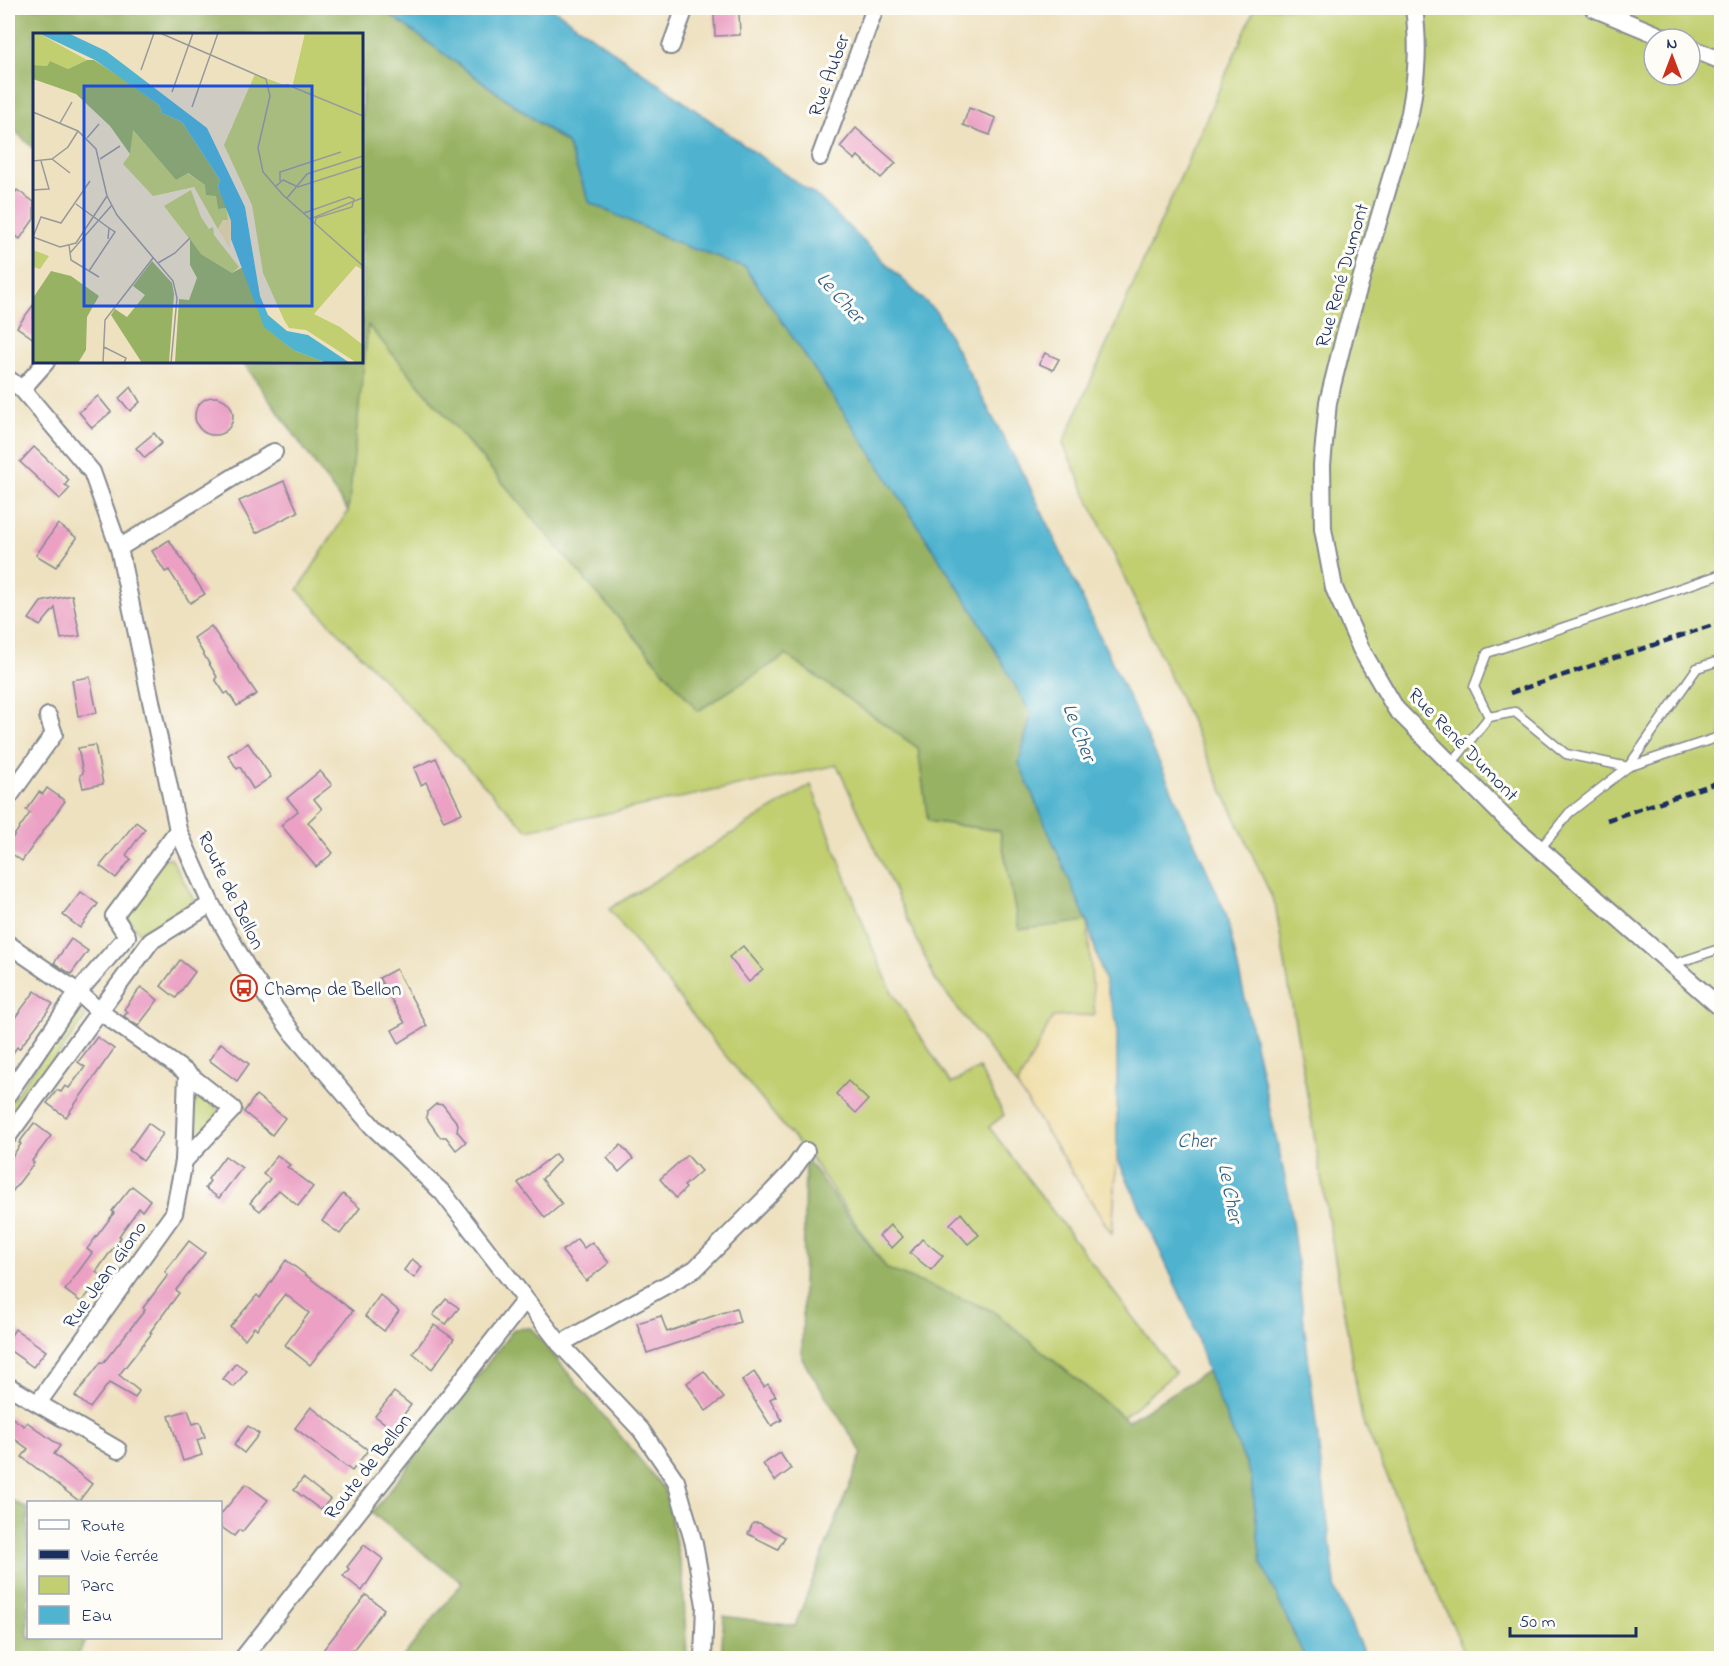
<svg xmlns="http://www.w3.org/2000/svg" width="1729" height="1666" font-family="'Indie Flower',sans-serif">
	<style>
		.green { fill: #c1cf71; stroke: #6e7f68; stroke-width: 1.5; fill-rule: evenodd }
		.forest { fill: #98b263; stroke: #5a7060; stroke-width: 1.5 }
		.sand { fill: #eeda9e; stroke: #84847e; stroke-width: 1.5 }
		.water { fill: #50b3cf; stroke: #367196; stroke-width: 1.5 }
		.building { fill: #eba0c4 }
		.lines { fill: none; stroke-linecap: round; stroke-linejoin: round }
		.lane-casing { stroke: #84888f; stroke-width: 11 }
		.street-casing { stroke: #84888f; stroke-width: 20 }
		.lane { stroke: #fff; stroke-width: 8 }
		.street { stroke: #fff; stroke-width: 16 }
		.rail { stroke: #1b2f5e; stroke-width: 4.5; stroke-dasharray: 9 4.5; stroke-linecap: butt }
		.labels { text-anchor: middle; stroke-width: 6; stroke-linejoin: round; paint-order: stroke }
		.street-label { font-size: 20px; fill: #1b2f5e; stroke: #fdfcf7 }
		.poi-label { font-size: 20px; fill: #1b2f5e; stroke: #fdfcf7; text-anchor: start }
		.water-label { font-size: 21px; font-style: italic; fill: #2e5d86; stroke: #fdfcf7 }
		.inset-road { fill: none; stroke: #9a9a99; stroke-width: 1.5 }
		.view { fill: #1d4ed8; fill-opacity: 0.15; stroke: #1d4ed8; stroke-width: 3 }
		.inset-edge { fill: none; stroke: #1b2f5e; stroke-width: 3 }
	</style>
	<rect width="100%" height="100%" fill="#fdfcf7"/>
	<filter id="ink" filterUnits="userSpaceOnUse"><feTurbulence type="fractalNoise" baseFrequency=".0167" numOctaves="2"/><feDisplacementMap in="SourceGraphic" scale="12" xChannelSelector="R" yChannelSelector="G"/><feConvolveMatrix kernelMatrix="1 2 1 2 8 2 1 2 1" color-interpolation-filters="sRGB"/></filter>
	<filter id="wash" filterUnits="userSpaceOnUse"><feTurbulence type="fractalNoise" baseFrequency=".008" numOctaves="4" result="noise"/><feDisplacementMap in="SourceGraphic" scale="24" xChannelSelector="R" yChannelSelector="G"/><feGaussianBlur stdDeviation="1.35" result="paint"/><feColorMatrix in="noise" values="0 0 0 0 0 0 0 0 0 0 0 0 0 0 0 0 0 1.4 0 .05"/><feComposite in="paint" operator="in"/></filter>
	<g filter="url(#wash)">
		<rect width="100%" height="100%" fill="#eee1c0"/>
		<g class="green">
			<path d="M1255 8H1565L1579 12 1580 8H1721V1658H1467L1362 1419 1275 904 1063 444ZM1654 39H1690V75H1654Z"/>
			<path d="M367 324 698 711 786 655 918 748 928 821 1000 831 1019 930 1087 921 1095 1015 1053 1017 1017 1086 935 979 837 765 527 830 298 590 348 511Z"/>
			<path d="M811 785 870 942 892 992 951 1084 979 1068 1004 1115 989 1127 1175 1373 1123 1417 993 1311 887 1269 806 1151 790 1134 706 1032 609 909Z"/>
			<path d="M162 858H171L195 902 144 938 125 915Z"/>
			<path d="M76 1010 86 1017 8 1124V1106Z"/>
			<path d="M195 1090 221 1112 191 1147Z"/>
		</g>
		<g class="forest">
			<path d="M8 8H381L567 144 590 203 685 246 745 267 871 453 975 614 1031 714 1019 763 1087 921 1019 930 1000 831 928 821 918 748 786 655 698 711 368 325 348 511 243 362H362V34H34V149L8 124Z"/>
			<path d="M805 1157 887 1269 993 1311 1128 1421 1207 1371 1251 1476 1261 1562 1305 1658H721L724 1616 795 1626 862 1453 802 1359Z"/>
			<path d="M531 1328 665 1490 683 1579 687 1658H402L462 1583 372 1513 514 1329Z"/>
			<path d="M8 1498 28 1509V1638H88L75 1658H8Z"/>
		</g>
		<path class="sand" d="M1087 921 1117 1023V1157L1112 1234 1017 1086 1053 1017 1095 1015Z"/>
		<path class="water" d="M381 8H552L819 198 937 313 1031 489 1167 779 1226 914 1289 1196 1336 1592 1366 1658H1305L1261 1562 1251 1476 1207 1371 1192 1321 1117 1157V1023L1087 921 1019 763 1031 714 975 614 871 453 745 267 685 246 590 203 567 143Z"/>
		<g id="blocks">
			<g class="building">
				<path d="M739 12 740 35 715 36 714 14Z"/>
				<path d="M969 108 996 118 990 135 963 125Z"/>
				<path d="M856 128 896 163 881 178 858 156 855 160 840 147Z"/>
				<path d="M17 190 34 202V219L20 239 8 230V204Z"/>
				<path d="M34 304V339L17 327Z"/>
				<path d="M1045 353 1059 359 1053 370 1039 364Z"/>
				<path d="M131 387 140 402 130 411 119 398Z"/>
				<path d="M98 396 111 412 92 428 79 412Z"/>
				<circle cx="214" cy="416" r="19"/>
				<path d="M154 433 162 443 145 458 136 448Z"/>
				<path d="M34 447 69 480 65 485 70 488 60 499 20 462Z"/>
				<path d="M284 481 298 512 256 533 239 501Z"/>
				<path d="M58 524 77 538 56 567 36 555Z"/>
				<path d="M169 540 205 594 190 603 169 570 165 572 152 551Z"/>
				<path d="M72 595 80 636 61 639 55 608 40 626 29 619 41 602Z"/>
				<path d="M211 626 257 694 237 706 228 692 225 694 215 679 217 677 194 638Z"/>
				<path d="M90 677 97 713 78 716 72 680Z"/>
				<path d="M248 743 271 777 253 789 240 767 237 769 228 755Z"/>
				<path d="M95 745 103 784 83 788 80 775 83 773 78 748Z"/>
				<path d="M436 758 462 813 444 821 426 782 421 785 414 768Z"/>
				<path d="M320 771 332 785 314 799 322 809 308 822 333 853 316 867 281 825 298 811 287 798Z"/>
				<path d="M47 788 65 801 22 861 8 851V844L30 813 26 810 39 792 43 794Z"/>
				<path d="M136 822 145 829 126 855 131 859 116 878 100 866Z"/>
				<path d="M81 892 98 904 80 928 63 915Z"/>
				<path d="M71 939 88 951 71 974 54 963Z"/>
				<path d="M743 946 763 970 749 982 729 957Z"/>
				<path d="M180 960 195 972 176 998 161 986Z"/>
				<path d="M396 969 427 1026 399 1043 392 1030 405 1023 379 978Z"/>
				<path d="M141 987 158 1000 138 1026 124 1016 128 1012 124 1009Z"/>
				<path d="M35 991 53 1004 19 1049 17 1047 8 1060V1027Z"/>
				<path d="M97 1037 114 1049 66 1117 47 1103 57 1090 61 1092 65 1086 69 1088 85 1067 78 1062Z"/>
				<path d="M221 1043 249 1064 237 1081 209 1060Z"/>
				<path d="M848 1081 868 1100 856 1113 836 1094Z"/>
				<path d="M256 1095 285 1118 272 1135 244 1112Z"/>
				<path d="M436 1104 443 1105 458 1124 457 1131 466 1142 456 1150 446 1137H440L426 1117 427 1112Z"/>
				<path d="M34 1123 51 1136 32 1161 34 1163 8 1197V1162L21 1144 19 1143Z"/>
				<path d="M148 1123 163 1134 143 1161 129 1150Z"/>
				<path d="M621 1145 633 1159 619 1172 607 1158Z"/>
				<path d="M555 1154 560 1160 542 1179 562 1204 545 1218 518 1183Z"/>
				<path d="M277 1155 290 1165 287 1167 313 1187 298 1206 279 1190 260 1211 250 1203 270 1179 263 1174Z"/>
				<path d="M687 1155 701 1171 684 1186 686 1188 676 1198 660 1179Z"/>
				<path d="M225 1156 242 1168 219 1198 205 1188 210 1181 208 1179Z"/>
				<path d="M132 1186 150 1200 142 1211 139 1208 119 1236 121 1237 96 1272 103 1277 81 1302 65 1290 92 1253 87 1249 114 1213 112 1211Z"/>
				<path d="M343 1194 360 1208 340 1234 322 1221Z"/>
				<path d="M961 1213 979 1235 968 1244 950 1224Z"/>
				<path d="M890 1225 903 1237 892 1248 879 1236Z"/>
				<path d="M577 1239 584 1248 592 1242 609 1263 586 1281 562 1251Z"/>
				<path d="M922 1239 943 1256 931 1270 910 1253Z"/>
				<path d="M189 1241 205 1253 176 1290 179 1293 150 1332 152 1333 119 1375 139 1391 135 1398 109 1383 90 1408 75 1396 101 1362 103 1363 145 1310 143 1308 168 1275 165 1272Z"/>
				<path d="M412 1259 422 1267 414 1278 404 1270Z"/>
				<path d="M286 1260 353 1311 310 1365 285 1345 309 1313 285 1294 257 1329 254 1327 245 1339 230 1327 257 1295 260 1298Z"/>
				<path d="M380 1295 399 1311 384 1331 365 1316Z"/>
				<path d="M446 1299 459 1308 446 1324 433 1315Z"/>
				<path d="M736 1308 740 1322 647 1353 637 1323 661 1316 667 1332Z"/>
				<path d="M434 1325 454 1339 432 1369 413 1353Z"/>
				<path d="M15 1329 46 1351 33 1367 8 1349V1340Z"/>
				<path d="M236 1363 247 1371 234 1387 223 1379Z"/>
				<path d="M704 1371 724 1398 706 1411 687 1383Z"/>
				<path d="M754 1372 764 1387 768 1384 776 1396 770 1399 782 1420 771 1426 742 1381Z"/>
				<path d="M394 1392 411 1405 393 1429 375 1416Z"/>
				<path d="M311 1407 368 1450 352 1471 295 1428Z"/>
				<path d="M188 1410 193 1424 200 1422 205 1437 197 1440 202 1455 183 1461 169 1416Z"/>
				<path d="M8 1415 24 1426 27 1422 60 1446 54 1454 92 1484 79 1501 22 1457 28 1449 8 1434Z"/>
				<path d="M248 1426 259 1434 244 1453 234 1445Z"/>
				<path d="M780 1453 791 1469 775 1481 763 1464Z"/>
				<path d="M303 1478 330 1499 321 1510 294 1490Z"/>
				<path d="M246 1484 268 1500 242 1532 239 1530 234 1536 220 1526V1515Z"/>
				<path d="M753 1523H759L785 1537 778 1549 748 1534Z"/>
				<path d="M364 1545 383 1559 362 1591 343 1576 349 1569 347 1567Z"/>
				<path d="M366 1595 384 1609 360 1641 346 1659H316Z"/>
			</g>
		</g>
	</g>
	<g filter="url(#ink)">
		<use href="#blocks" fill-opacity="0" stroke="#84888f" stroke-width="1.5"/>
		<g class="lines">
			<defs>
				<g id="lane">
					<path d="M1489 717 1474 687 1487 653 1722 574"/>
					<path d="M1451 764 1489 717 1515 712 1566 754 1628 767 1722 736"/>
					<path d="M1540 849 1569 813 1628 767 1697 668 1722 660"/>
					<path d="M1671 965 1722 948"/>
				</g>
				<g id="street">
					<path d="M1414 8C1419 47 1417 74 1410 113L1345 334 1328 402 1322 465 1323 529 1334 588 1361 649 1396 709 1508 821 1722 1009"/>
					<path d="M1593 8 1668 39"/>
					<path d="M671 46 685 8"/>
					<path d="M1690 48 1722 61"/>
					<path d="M820 157 875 8"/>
					<path d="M8 379 22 389 92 472 119 548 178 830 211 904 250 973 294 1035 373 1127 443 1193 560 1344 641 1430 676 1481 694 1544 705 1605 703 1658"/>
					<path d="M22 389 46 362"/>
					<path d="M119 548 274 452"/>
					<path d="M8 798 54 734 48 716"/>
					<path d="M8 944 78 992 99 1011 187 1073 184 1161"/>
					<path d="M8 1094 78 992 127 936 114 916 178 830"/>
					<path d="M8 1136 151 941 211 904"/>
					<path d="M560 1344 695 1269 772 1192 792 1171 806 1151"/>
					<path d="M8 1386 118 1450"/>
					<path d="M38 1403 174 1213 184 1161 233 1109 187 1073"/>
					<path d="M243 1658 525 1300"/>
				</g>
			</defs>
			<use href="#lane" class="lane-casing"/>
			<use href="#street" class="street-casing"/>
			<use href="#lane" class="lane"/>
			<use href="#street" class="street"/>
			<g class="rail">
				<path d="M1510 693 1722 622"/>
				<path d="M1607 820 1722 781"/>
			</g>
		</g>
	</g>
	<defs>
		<symbol id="bus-ring" viewBox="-11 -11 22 22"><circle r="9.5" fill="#fdfcf7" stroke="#c8321e" stroke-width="1.5"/><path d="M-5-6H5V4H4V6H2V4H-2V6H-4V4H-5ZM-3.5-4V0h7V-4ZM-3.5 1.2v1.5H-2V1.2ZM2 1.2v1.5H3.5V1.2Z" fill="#c8321e"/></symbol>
	</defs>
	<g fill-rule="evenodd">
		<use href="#bus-ring" x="229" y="973" width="30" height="30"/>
	</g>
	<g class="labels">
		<g class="street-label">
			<text transform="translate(828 75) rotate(-70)" y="7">Rue Auber</text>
			<text transform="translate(1341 275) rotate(-74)" y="7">Rue René Dumont</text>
			<text transform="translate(1464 744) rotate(46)" y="7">Rue René Dumont</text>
			<text transform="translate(232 890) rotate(64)" y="7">Route de Bellon</text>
			<text transform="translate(104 1274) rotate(-54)" y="7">Rue Jean Giono</text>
			<text transform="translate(367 1466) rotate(-52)" y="7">Route de Bellon</text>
		</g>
		<g class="poi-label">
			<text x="264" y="995">Champ de Bellon</text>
		</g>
		<g class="water-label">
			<text transform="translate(841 297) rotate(48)" y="7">Le Cher</text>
			<text transform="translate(1080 732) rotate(69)" y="7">Le Cher</text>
			<text x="1196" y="1147">Cher</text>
			<text transform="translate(1231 1193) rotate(79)" y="7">Le Cher</text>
		</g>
	</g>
	<g transform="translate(33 33)">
		<rect width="330" height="330" fill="#eee1c0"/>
		<path d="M0 0H5L54 27 35 36 17 28 14 33 0 32ZM272 0H330V237L323 233 281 281 307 294 330 312V330H324L273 297 256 295 251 287 230 240 219 172 191 112 222 41 259 55ZM99 96 143 147 154 140 172 152 183 163 185 176 194 175 195 187H190L185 196 161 154 120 163 90 131 97 121ZM158 157 168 184 176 196 180 194 181 202 206 234 199 240 168 221 131 173ZM0 217 16 223 7 236 0 234Z" fill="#c1cf71"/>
		<path d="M54 27H61L90 46 126 72 129 80 149 89 187 147 185 154 194 175 185 176 183 163 173 162 172 152 155 140 143 147 100 97 97 121 77 93 43 61 0 46V32L14 33 17 28 35 36ZM157 206 168 221 199 240 210 234 232 294 260 317 289 328 142 330 146 266 156 267 164 245 157 232ZM119 228 139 250 141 261 136 330H109L78 282 82 276 94 284 112 262 100 253ZM18 238 38 243 66 263 54 284 53 317 45 330H0V265Z" fill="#98b263"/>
		<path d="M194 175 198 188 197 216 185 196 190 187H195Z" fill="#eeda9e"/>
		<path d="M5 0H35L73 18 174 95 212 174 227 263 235 282 254 298 275 302 317 330H294L260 317 231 294 198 206V188L185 154 187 147 149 89 129 80 126 72 62 27Z" fill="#50b3cf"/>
		<path class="inset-road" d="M127 0 233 46 237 63 225 115 230 139 250 162 330 233M108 37 121 0M237 53 255 52 330 83M139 59 160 0M159 74 185 0M0 79 45 98 63 116 74 163 84 182 140 248 144 265 138 330M27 90 39 69M54 105 66 91M19 126 37 140M67 126 87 113M0 128 19 126 35 114 45 98M247 148V139L308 119M242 154 250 147 265 154 330 133M0 157 16 156 8 128M254 165 274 141 330 123M43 171 76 195 75 206M271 180 316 164 321 166 319 174 283 185 282 190M277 186 329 165M0 204 27 214 43 210 74 163M0 204 8 184 28 190 57 148M36 212 38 227 66 244M37 220 79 172M125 230 142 220 157 205M56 238 82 199 76 195M71 314 93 325 91 330M70 330 72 287 120 225"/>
		<path class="view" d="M51 53H279V273H51Z"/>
		<rect width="330" height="330" class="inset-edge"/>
	</g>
	<rect width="1729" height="1666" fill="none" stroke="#fdfcf7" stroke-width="30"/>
	<rect x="27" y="1501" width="195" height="138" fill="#fdfcf7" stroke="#a3aaba" stroke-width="1.5"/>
	<rect x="39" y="1520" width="30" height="9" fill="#ffffff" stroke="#a3aaba" stroke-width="1.5"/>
	<text x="81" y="1531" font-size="18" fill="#1b2f5e">Route</text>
	<rect x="39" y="1550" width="30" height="9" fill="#1b2f5e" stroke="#a3aaba" stroke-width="1.5"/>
	<text x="81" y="1561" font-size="18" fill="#1b2f5e">Voie ferrée</text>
	<rect x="39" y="1576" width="30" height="18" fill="#c1cf71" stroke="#a3aaba" stroke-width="1.5"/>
	<text x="81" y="1591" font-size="18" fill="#1b2f5e">Parc</text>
	<rect x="39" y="1606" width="30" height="18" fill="#50b3cf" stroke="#a3aaba" stroke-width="1.5"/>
	<text x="81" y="1621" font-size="18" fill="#1b2f5e">Eau</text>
	<g transform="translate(1672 57)"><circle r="28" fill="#fdfcf7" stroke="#a3aaba" stroke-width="1.5"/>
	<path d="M0-4.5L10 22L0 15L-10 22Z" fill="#c8321e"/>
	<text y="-9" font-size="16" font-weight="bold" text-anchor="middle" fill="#1b2f5e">N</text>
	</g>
	<path d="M1510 1627v9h126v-9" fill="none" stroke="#1b2f5e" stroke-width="3"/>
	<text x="1519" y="1627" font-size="18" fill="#1b2f5e" stroke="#fdfcf7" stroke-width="4.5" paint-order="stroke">50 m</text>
</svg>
